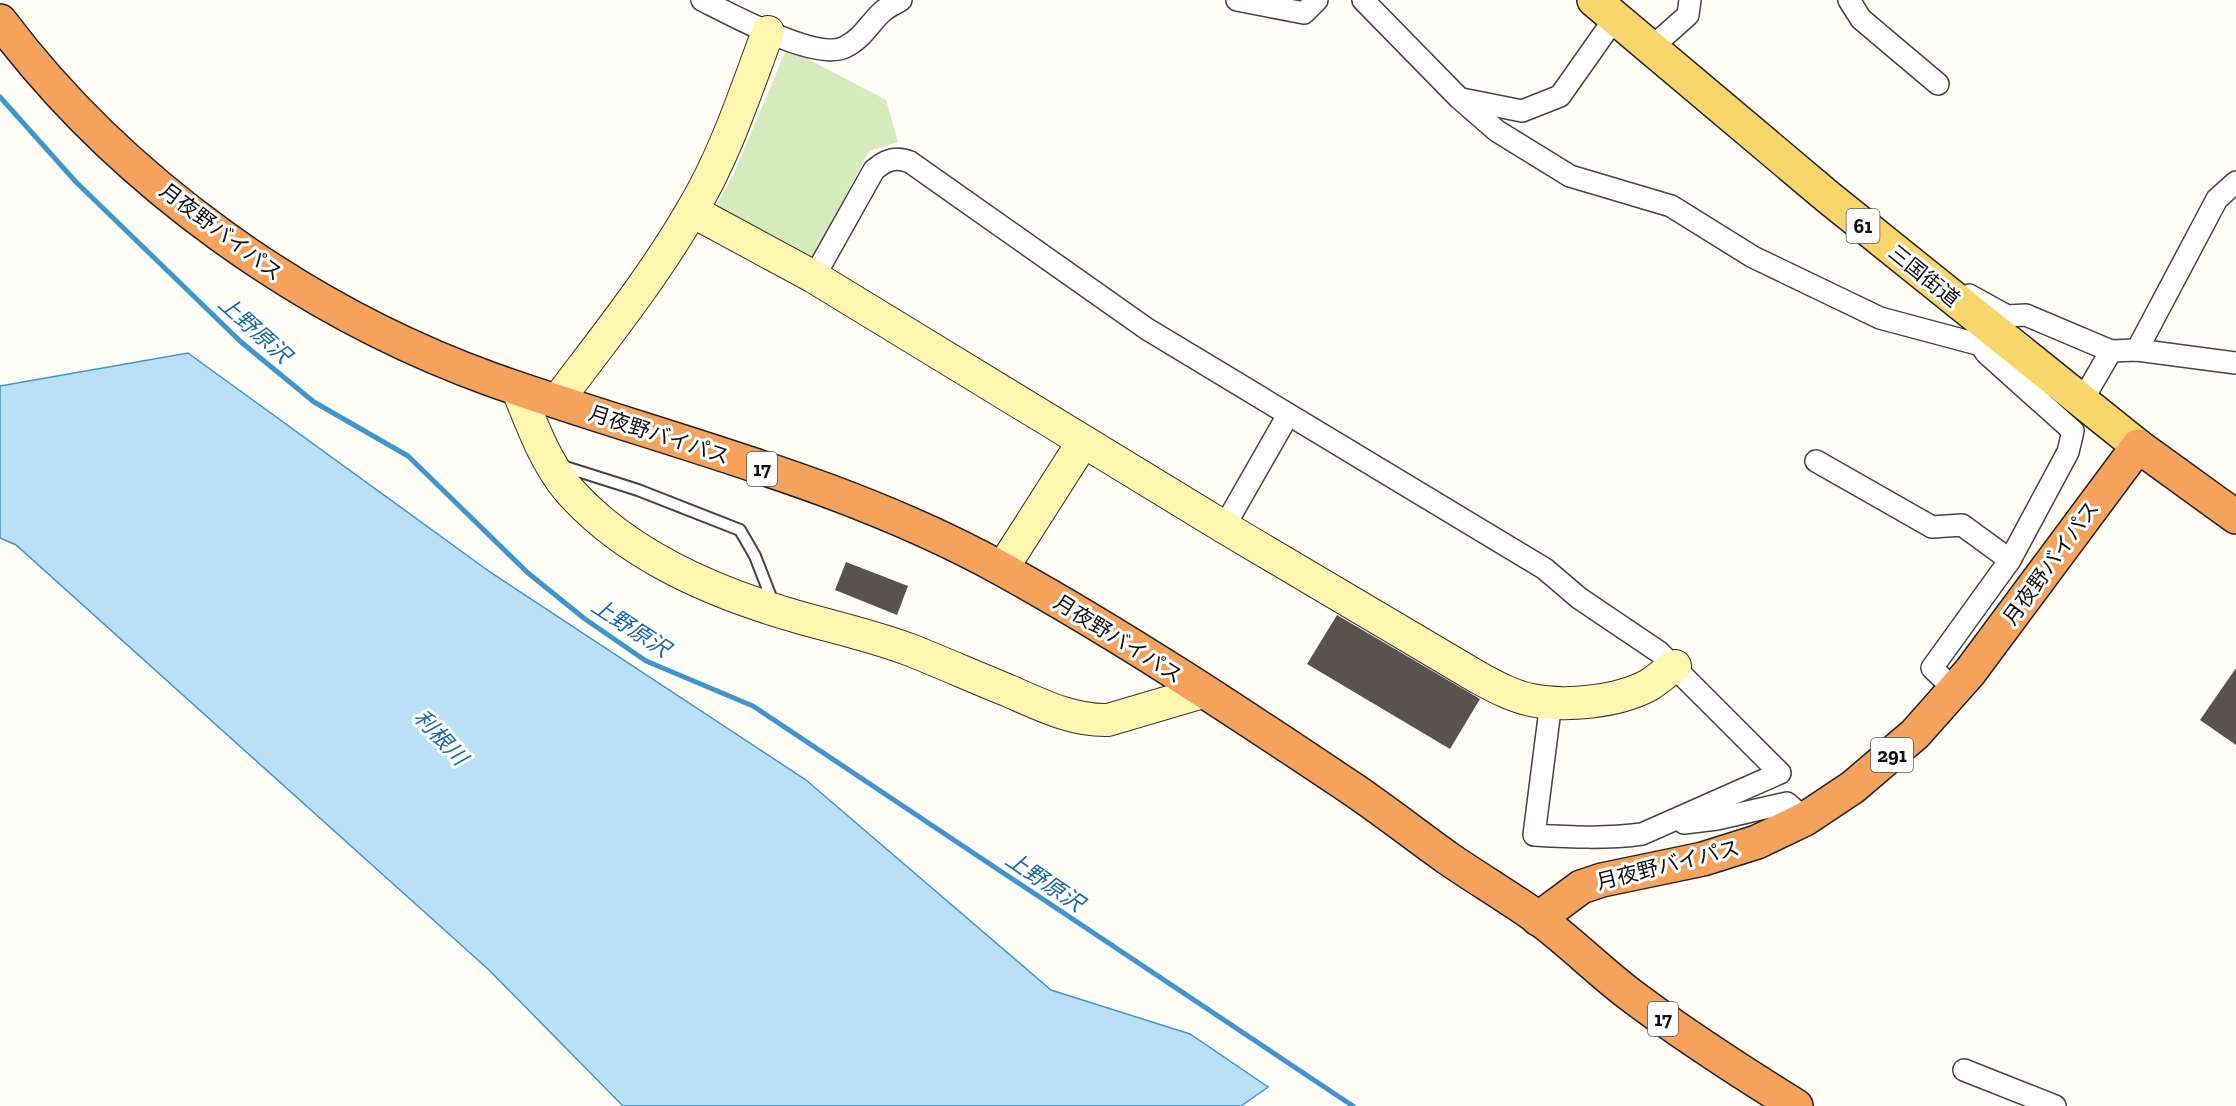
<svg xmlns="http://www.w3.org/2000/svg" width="2236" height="1106" font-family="'Zilla Slab','Noto Sans JP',serif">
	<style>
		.green { fill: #d5ebbd }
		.water { fill: #b9e0f7; stroke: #3f96cf; stroke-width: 1.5 }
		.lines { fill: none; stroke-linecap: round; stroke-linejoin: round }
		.stream { stroke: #3f96cf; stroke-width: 5 }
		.building { fill: #5a524d }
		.lane-casing { stroke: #444; stroke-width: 14 }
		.street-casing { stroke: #444; stroke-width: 24 }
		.secondary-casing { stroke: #333; stroke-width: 34 }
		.primary-casing { stroke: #222; stroke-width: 36 }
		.highway-casing { stroke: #222; stroke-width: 36 }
		.lane { stroke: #fff; stroke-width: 10 }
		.street { stroke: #fff; stroke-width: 21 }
		.secondary { stroke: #fff6b0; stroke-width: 32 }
		.primary { stroke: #f9d66b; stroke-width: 33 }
		.highway { stroke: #f5a25d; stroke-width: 33 }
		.labels { text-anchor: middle; stroke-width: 6; stroke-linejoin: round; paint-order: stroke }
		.shield { fill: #fff; stroke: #585858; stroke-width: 1.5 }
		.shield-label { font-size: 20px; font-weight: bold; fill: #111 }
		.street-label { font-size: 21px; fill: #111; stroke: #fff }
		.water-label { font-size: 22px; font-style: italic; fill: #1768a6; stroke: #fff }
	</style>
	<rect width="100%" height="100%" fill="#fffdf5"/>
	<path class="green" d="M787 48 886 100 898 142 869 151 815 254 804 259 718 209 717 204 734 173Z"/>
	<path class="water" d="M188 353 490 572 806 780 1051 990 1190 1034 1268 1087 1241 1106H623L489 970 16 545 0 538V386Z"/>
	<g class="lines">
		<path class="stream" d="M0 97 76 182 241 342 314 402 408 456 528 573 585 619 646 661 753 706 1353 1106"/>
	</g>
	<g class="building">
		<path d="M846 562 908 586 897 615 835 590Z"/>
		<path d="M1337 615 1480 699 1450 749 1307 664Z"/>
		<path d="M2236 668V745L2200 720Z"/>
	</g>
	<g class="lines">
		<defs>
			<path id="lane" d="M559 465 638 490 740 530 755 556 774 605"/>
			<g id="street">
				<path d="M702 0C730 14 817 62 845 47 862 39 869 24 882 12 887 7 895 4 901 0"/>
				<path d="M1237 0 1304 13 1317 0"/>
				<path d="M1363 0 1459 98 1497 131 1570 176 1671 206 1753 257 1880 318 1981 345 1992 331"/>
				<path d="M1849 0 1861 19 1938 84"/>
				<path d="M1651 48 1688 15 1690 0"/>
				<path d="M1462 99 1522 111 1560 96 1615 18"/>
				<path d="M814 277 874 170C885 160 896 156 910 162L1147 329 1545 569 1579 598 1659 652 1780 773 1642 834C1606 839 1570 837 1534 835L1551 702"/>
				<path d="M1969 295 2007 316 2026 315 2111 351 2137 350 2236 363"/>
				<path d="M1981 345 1986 353 2073 431 2068 452 2010 560"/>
				<path d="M2137 350 2217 199 2236 182"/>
				<path d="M2082 401 2111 351"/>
				<path d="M1816 461 1932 527 1962 525 2010 560 1932 668 1954 689"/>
				<path d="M1224 527 1288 415"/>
				<path d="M1684 823 1717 819 1787 803 1805 819"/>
				<path d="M1964 1070 2055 1106"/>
			</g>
			<g id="secondary">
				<path d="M692 211 814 277 1224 527 1479 678C1496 687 1512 696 1531 700 1565 707 1618 702 1649 685 1658 679 1666 672 1675 666"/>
				<path d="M517 388C531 422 544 460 568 489 622 551 701 587 778 611 822 625 869 634 913 651 945 664 977 678 1009 691 1041 705 1073 721 1108 720L1203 692"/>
				<path d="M557 401C603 340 652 279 691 212 725 156 745 93 768 32"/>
				<path d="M1002 569 1083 442"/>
			</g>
			<path id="primary" d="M1594 0 1828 197 2138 446"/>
			<g id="highway">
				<path d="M0 21C121 182 304 312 493 380 663 440 843 481 1002 569 1123 636 1239 713 1354 790 1386 812 1417 836 1449 859 1478 879 1509 897 1538 918 1569 941 1597 969 1628 993 1682 1034 1738 1070 1796 1106"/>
				<path d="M1538 919 1581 887 1602 880 1703 859 1757 842 1805 819 1853 787 1915 734 1970 672 2138 446 2236 517"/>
			</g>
		</defs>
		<use href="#lane" class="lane-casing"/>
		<use href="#street" class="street-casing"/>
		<use href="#secondary" class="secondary-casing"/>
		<use href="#primary" class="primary-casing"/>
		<use href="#highway" class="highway-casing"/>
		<use href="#lane" class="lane"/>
		<use href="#street" class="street"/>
		<use href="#secondary" class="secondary"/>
		<use href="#primary" class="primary"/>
		<use href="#highway" class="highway"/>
	</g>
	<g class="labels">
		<g class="shield">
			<rect x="1846.5" y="209" width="33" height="34" rx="4.5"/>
			<rect x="747" y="452" width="30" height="34" rx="4.5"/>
			<rect x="1871" y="738" width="42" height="34" rx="4.5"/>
			<rect x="1648" y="1002" width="30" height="34" rx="4.5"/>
		</g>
		<g class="shield-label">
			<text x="1863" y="233">61</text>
			<text x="762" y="476">17</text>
			<text x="1892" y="762">291</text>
			<text x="1663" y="1026">17</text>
		</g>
		<g class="street-label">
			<text transform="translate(221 232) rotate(37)" y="7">月夜野バイパス</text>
			<text transform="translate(1924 276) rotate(39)" y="7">三国街道</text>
			<text transform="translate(659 435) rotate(18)" y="7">月夜野バイパス</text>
			<text transform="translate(2051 563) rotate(-54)" y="7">月夜野バイパス</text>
			<text transform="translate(1118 639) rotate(32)" y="7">月夜野バイパス</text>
			<text transform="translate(1668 865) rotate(-14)" y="7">月夜野バイパス</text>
		</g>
		<g class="water-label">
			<text transform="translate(255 329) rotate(42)" y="8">上野原沢</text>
			<text transform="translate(631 627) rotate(33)" y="8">上野原沢</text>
			<text transform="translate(441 737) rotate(47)" y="8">利根川</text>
			<text transform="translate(1045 881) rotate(34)" y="8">上野原沢</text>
		</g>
	</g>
</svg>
